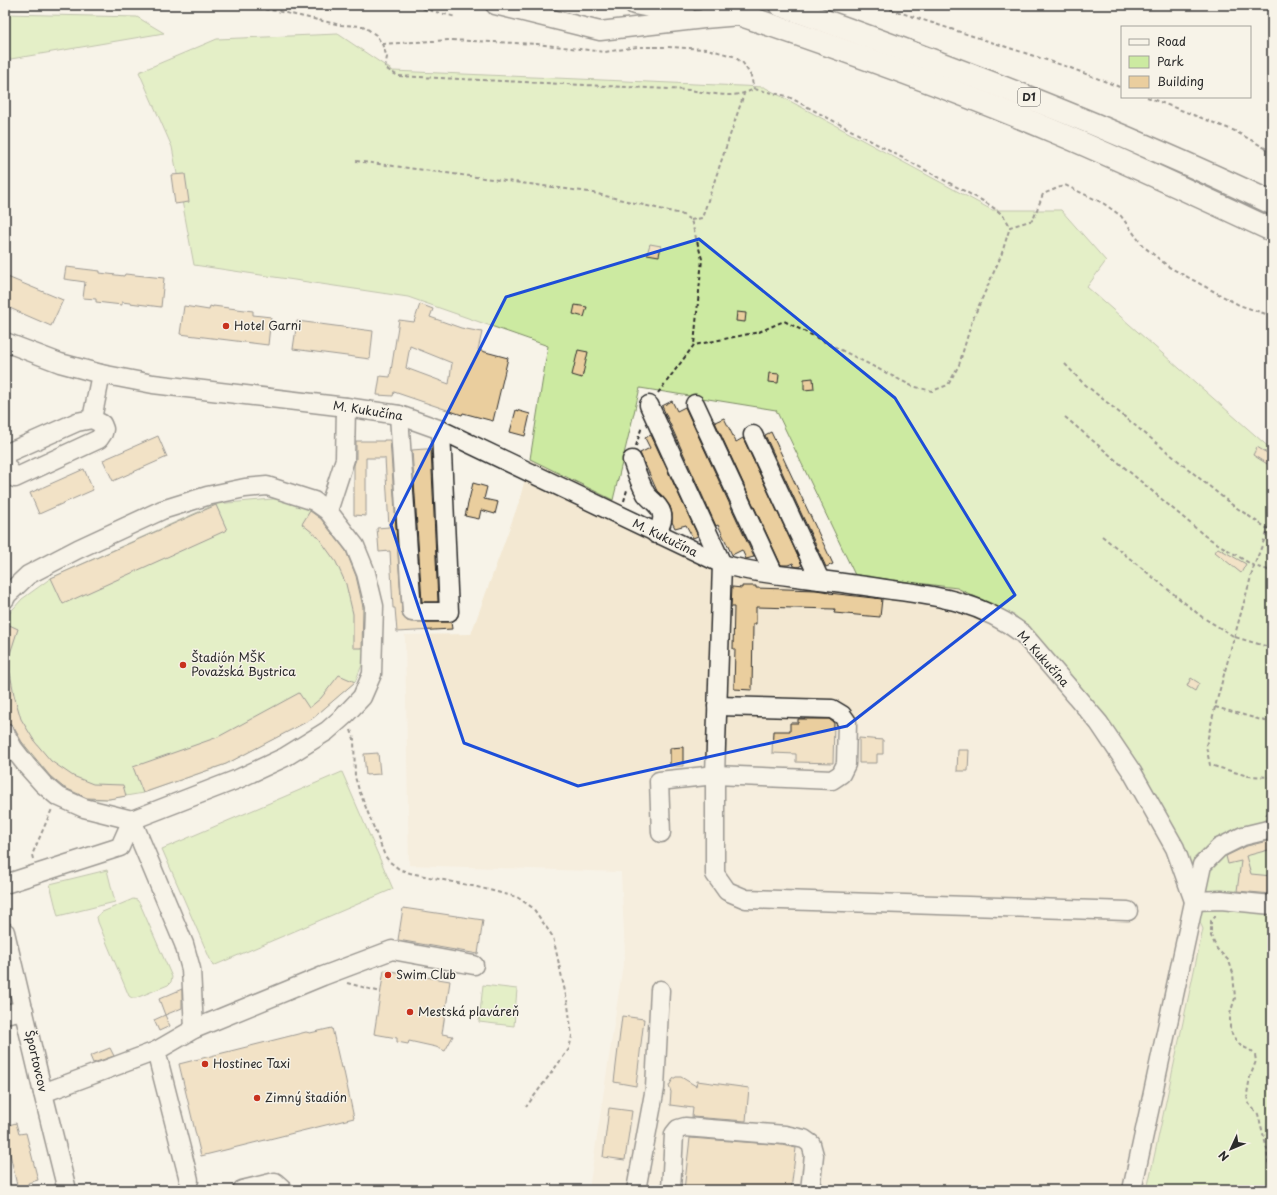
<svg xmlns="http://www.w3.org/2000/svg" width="1277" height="1195" font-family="'Playpen Sans',sans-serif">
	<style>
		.built { fill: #f3e8d2 }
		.green { fill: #cceaa1; stroke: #7c8a66 }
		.building { fill: #eace9e; stroke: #2b2b2b; fill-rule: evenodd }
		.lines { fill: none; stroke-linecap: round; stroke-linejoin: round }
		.minor-casing { stroke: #2b2b2b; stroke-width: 21 }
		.highway-casing { stroke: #2b2b2b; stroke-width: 25 }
		.path { stroke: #2b2b2b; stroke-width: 2; stroke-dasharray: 4 3; stroke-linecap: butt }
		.minor { stroke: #f7f3e8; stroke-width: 18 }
		.highway { stroke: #f7f3e8; stroke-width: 22 }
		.marked { fill: none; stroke: #1d4ed8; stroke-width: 3; stroke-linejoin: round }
		.poi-dot { fill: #c8321e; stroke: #f7f3e8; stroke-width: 1.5 }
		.labels { text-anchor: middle; stroke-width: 3; stroke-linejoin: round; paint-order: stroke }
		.shield { fill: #f7f3e8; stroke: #686764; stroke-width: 1 }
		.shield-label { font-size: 11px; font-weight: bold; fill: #2b2b2b }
		.poi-label { font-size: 12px; fill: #2b2b2b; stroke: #f7f3e8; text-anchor: start }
		.street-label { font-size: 12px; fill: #2b2b2b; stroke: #f7f3e8 }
	</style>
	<rect width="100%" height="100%" fill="#f7f3e8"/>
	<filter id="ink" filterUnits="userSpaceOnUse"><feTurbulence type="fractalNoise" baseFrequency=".025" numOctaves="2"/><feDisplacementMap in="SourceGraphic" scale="8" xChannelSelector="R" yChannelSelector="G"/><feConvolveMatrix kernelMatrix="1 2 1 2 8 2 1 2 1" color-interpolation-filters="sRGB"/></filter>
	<g filter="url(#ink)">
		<path class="built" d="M530 459 613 500 727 561 782 570 855 575 957 588 1016 616 1104 714 1203 929 1147 1190H589L625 952 621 872 409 865 405 635 471 634 519 502Z"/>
		<g class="green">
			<path d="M5 14 137 17 164 33 5 60Z"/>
			<path d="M338 34 393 71 764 87 992 210H1061L1106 261 1087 287 1272 450V1190H1147L1203 929 1104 714 1016 616 957 588 855 575 776 410 640 388 613 500 530 459 548 346 408 297 194 265 172 147 139 72 217 39Z"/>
			<path d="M284 498 311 509 334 530 354 560 366 593 369 648 355 682 313 718 226 764 143 793 109 799H91L71 794 47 780 15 741 5 722V618L22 599 51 578 216 504Z"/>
			<path d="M342 772 393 889 213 966 162 849Z"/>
			<path d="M107 870 115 902 58 916 50 884Z"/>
			<path d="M133 899 137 900 140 904 172 977 171 982 168 985 136 998H132L129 996 98 922 97 917 100 913Z"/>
			<path d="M483 985 517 989 514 1026 479 1022Z"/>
		</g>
		<g class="building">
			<path d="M185 174 189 202 175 204 171 175Z"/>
			<path d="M650 244 661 246 659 256 647 254Z"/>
			<path d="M66 267 100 271V273L124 276 125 274 164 278 161 307 122 302V305L96 302V299L83 298 85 282 64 279Z"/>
			<path d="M5 276 63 300 51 326 5 306Z"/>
			<path d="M420 304 433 309 430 317 461 328 482 332 478 350 508 358 493 421 463 413 462 415 394 392 393 396 377 395 380 376 390 377 399 320 414 322ZM410 346 452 363 449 384 406 368Z"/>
			<path d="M575 305 587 307 584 317 573 314Z"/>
			<path d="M184 306 209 310 210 306 213 307V306L253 311V315L271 317 268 345 180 334Z"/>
			<path d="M737 312 746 313 745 322 736 321Z"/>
			<path d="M297 321 373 331 370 359 293 349Z"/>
			<path d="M578 350 588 352 582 378 572 375Z"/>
			<path d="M769 373 779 374 778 383 768 382Z"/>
			<path d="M813 378 814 389 804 390V379Z"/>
			<path d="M672 401 677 411 685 407 754 557 746 559 742 550 732 555 718 525 716 526 662 406Z"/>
			<path d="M516 410 530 414 525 436 510 432Z"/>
			<path d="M724 418 736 442 743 438 802 565 798 567 794 566 793 563 788 565H781L715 422Z"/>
			<path d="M771 432 833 564 826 567 765 435Z"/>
			<path d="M651 435 698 536 693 538 686 525 675 528 672 522V514L670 506 657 491 640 453 650 448 645 438Z"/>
			<path d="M158 436 167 457 113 481 103 460Z"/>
			<path d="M384 440H390L402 613 403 617 407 621 412 622H451L452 629 397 632 395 608H393L390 551 379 552 378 539 377 528 389 527 385 458H366V516L354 515V465L356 459V441H384Z"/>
			<path d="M1257 447 1272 456V467L1253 455Z"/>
			<path d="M425 449H431L438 602H422L412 450Z"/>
			<path d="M84 469 93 490 39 514 30 493Z"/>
			<path d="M473 483 487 487 484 499 498 502 495 514 481 510 479 519 465 516Z"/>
			<path d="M216 505 227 530 63 604 51 578Z"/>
			<path d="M310 511 321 519 346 551 356 576 363 607 362 648H353V614L346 584 336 562 318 537 302 524Z"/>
			<path d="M1218 548 1246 564 1241 573 1215 552Z"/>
			<path d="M742 586H756V588L816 590 829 592V593L882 599 880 617 834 613 835 609 756 607V624H753L752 690 734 689 735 649H733L734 607H731L732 587 742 588Z"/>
			<path d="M5 623 18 629 7 663 5 662Z"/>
			<path d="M10 673 14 695 21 719 35 742 51 761 73 776 93 784 123 785 126 796 109 799 87 798 63 787 50 776 22 742 14 728 10 724 5 722V674Z"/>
			<path d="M339 675 355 682 312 719 226 764 143 793 133 767 218 737 299 693 309 708 321 698Z"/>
			<path d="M1191 678 1199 683 1195 691 1187 686Z"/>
			<path d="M798 719H829L834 723 833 763 796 762V754L772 753 773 731H790V723H798Z"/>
			<path d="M859 738 883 740V754H877V763H859Z"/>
			<path d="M683 747V766H670V748Z"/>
			<path d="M958 750H969L968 771H957Z"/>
			<path d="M378 753 380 774 366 775 364 754Z"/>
			<path d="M1272 840V849L1246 856 1251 874 1272 876V894L1237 891 1241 861 1228 864 1226 856 1247 846Z"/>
			<path d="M403 908 483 920 478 954 398 940Z"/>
			<path d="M384 970 450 981 442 1034 453 1036 445 1051 436 1047 409 1041 408 1044 397 1042V1038L374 1034Z"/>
			<path d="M182 989V1008L165 1015 159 999Z"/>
			<path d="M165 1015 170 1026 159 1031 154 1020Z"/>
			<path d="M622 1016 644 1019 636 1086 614 1082Z"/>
			<path d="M332 1028 341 1068 343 1067 354 1118 201 1156 179 1064 306 1032 310 1033Z"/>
			<path d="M110 1048 114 1056 93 1063 90 1056Z"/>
			<path d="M676 1077H681L696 1086 697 1081 749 1088 746 1121 692 1117 693 1108 670 1105 671 1092 669 1086 673 1079Z"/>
			<path d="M609 1108 632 1111 625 1160 603 1157Z"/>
			<path d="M16 1123 19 1134 26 1133 38 1180 28 1183 30 1190H18L5 1131V1126Z"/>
			<path d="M690 1138 783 1145 796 1148 791 1190H684Z"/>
		</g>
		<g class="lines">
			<defs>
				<g id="minor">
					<path d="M495 5 600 31 704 19 740 16"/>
					<path d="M634 5 686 15"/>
					<path d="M5 342 60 363 101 374 153 384 346 407 399 415 441 430 722 564C746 571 771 574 796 577 828 581 860 585 892 590 941 596 982 603 1023 634L1099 723 1132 772 1175 848 1194 901"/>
					<path d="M695 404 774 574"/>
					<path d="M649 405 722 564 715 775V874L727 891 746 899 1128 911"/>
					<path d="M399 415 412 612H449L441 430"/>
					<path d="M92 419 101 374"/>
					<path d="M753 435 820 580"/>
					<path d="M5 454 77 422 92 419 102 424 104 429 103 433 99 439 15 478 6 466 5 461"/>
					<path d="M632 460C636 472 640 483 646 494 649 498 652 500 655 503 666 514 663 522 656 534"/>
					<path d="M328 511 345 459 346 407"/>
					<path d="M5 599 7 595 28 575 78 549 162 510 207 496 245 488 267 486 314 501 328 511 355 546 366 573 374 606 372 674 362 697 344 716 327 731 285 757 238 779 132 820 84 808 57 796 43 784 27 766 13 748 5 733"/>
					<path d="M661 833 659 781 715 775 832 780 841 774 846 764 847 722 842 715 832 709 717 706"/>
					<path d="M5 884 120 847 132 820 184 944 191 969 194 1029"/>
					<path d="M1194 901 1221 900 1272 905"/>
					<path d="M5 932 43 1093 67 1190"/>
					<path d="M5 1014 24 1010"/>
					<path d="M156 1051 194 1029 323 976 392 950 474 965"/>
					<path d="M43 1093 156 1051 189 1180"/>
					<path d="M242 1190 275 1182 284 1190"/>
					<path d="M636 1190 655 1088 660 990"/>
					<path d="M671 1190 674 1134 678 1129 685 1127 785 1135 804 1139 811 1144 814 1155 810 1190"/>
					<path d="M1132 1190 1202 865 1219 848 1243 836 1272 829"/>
				</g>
				<g id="highway">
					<path d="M711 5C826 43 941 84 1053 131 1127 162 1199 196 1272 230"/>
					<path d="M780 5C947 64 1112 127 1272 203"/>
				</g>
			</defs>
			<use href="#minor" class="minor-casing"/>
			<use href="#highway" class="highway-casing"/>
			<g class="path">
				<path d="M237 5 277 11 341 25 363 26 376 35 382 44 387 57 385 68 398 76 689 90C711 93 734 100 754 89L787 96 983 201C994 208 1005 214 1010 227"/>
				<path d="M409 5 456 17"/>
				<path d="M877 5 1068 67 1122 88"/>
				<path d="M382 44 450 40 537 44 605 52 637 47H668L707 49 733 56 743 63 751 76 754 89"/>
				<path d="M1147 97 1235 131 1272 152"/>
				<path d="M356 161 589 192 681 214 691 220 702 259 694 345"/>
				<path d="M691 220 702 218 744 94"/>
				<path d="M1065 364 1082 382 1231 504 1268 529 1272 530"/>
				<path d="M658 393 694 345 759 332 784 321 912 386 932 391 948 385 959 365 972 321 1001 256 1010 227 1033 220 1043 194 1065 185 1103 203 1121 216 1143 246 1169 267 1239 305 1272 316"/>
				<path d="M1065 417 1205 536 1254 566 1272 571"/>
				<path d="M636 446 642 426"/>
				<path d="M624 501 627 490"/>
				<path d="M1272 520 1254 566 1215 707 1206 746 1210 765 1248 776 1272 777"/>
				<path d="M1102 536 1202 617 1235 637 1272 648"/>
				<path d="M1215 707 1272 723"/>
				<path d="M351 730 354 739 355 777 359 790 385 856 390 862 399 869 410 873 477 887 517 897 533 908 553 937 568 1005 572 1036 569 1049 526 1107"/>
				<path d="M1266 815 1272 809"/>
				<path d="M33 859 32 855 52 809"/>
				<path d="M1215 915V917L1211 921V936L1217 949 1229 961 1233 973 1235 998 1230 1014V1030L1235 1039 1241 1046 1250 1050 1255 1055 1256 1061 1250 1077 1247 1094 1248 1103 1258 1114 1267 1149 1268 1162 1272 1167"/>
				<path d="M347 983 381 992"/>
			</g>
			<use href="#minor" class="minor"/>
			<use href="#highway" class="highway"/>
		</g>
	</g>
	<path d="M0 0H1277V1195H0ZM699 239 895 398 1015 595 847 726 578 786 464 743 391 525 506 297Z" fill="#f7f3e8" fill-opacity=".55" fill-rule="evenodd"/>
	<path class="marked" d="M699 239 895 398 1015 595 847 726 578 786 464 743 391 525 506 297Z"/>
	<g class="poi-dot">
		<circle cx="226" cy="326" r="4"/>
		<circle cx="183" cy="665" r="4"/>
		<circle cx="388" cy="975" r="4"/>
		<circle cx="410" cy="1012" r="4"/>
		<circle cx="205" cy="1064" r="4"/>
		<circle cx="257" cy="1098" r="4"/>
	</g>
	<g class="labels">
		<rect class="shield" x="1018" y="88" width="22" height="18" rx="3"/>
		<g class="shield-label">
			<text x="1029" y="101">D1</text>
		</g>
		<g class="poi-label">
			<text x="234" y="330">Hotel Garni</text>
			<text x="191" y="662">Štadión MŠK<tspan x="191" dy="14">Považská Bystrica</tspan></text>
			<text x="396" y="979">Swim Club</text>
			<text x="418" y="1016">Mestská plaváreň</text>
			<text x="213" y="1068">Hostinec Taxi</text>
			<text x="265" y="1102">Zimný štadión</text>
		</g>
		<g class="street-label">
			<text transform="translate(368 411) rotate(9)" y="4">M. Kukučína</text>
			<text transform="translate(665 538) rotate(26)" y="4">M. Kukučína</text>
			<text transform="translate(1043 659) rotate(48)" y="4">M. Kukučína</text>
			<text transform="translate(36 1061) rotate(77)" y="4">Športovcov</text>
		</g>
	</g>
	<rect width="1277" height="1195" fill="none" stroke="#f7f3e8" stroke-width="20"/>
	<rect x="10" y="10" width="1257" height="1175" fill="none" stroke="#2b2b2b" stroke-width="1.5" filter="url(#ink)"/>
	<rect x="1121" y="26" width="130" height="72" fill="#f7f3e8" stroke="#a5a39c"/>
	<rect x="1129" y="39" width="20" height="6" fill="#f7f3e8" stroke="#a5a39c"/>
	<text x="1157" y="46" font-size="12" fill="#2b2b2b">Road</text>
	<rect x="1129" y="56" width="20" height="12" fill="#cceaa1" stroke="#a5a39c"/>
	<text x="1157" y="66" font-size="12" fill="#2b2b2b">Park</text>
	<rect x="1129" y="76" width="20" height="12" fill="#eace9e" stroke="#a5a39c"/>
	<text x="1157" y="86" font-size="12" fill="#2b2b2b">Building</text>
	<g transform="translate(1231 1149) rotate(226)" stroke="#f7f3e8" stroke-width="3" paint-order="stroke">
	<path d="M0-3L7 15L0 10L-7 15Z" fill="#2b2b2b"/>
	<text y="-6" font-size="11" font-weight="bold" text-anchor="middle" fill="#2b2b2b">N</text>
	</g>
</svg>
